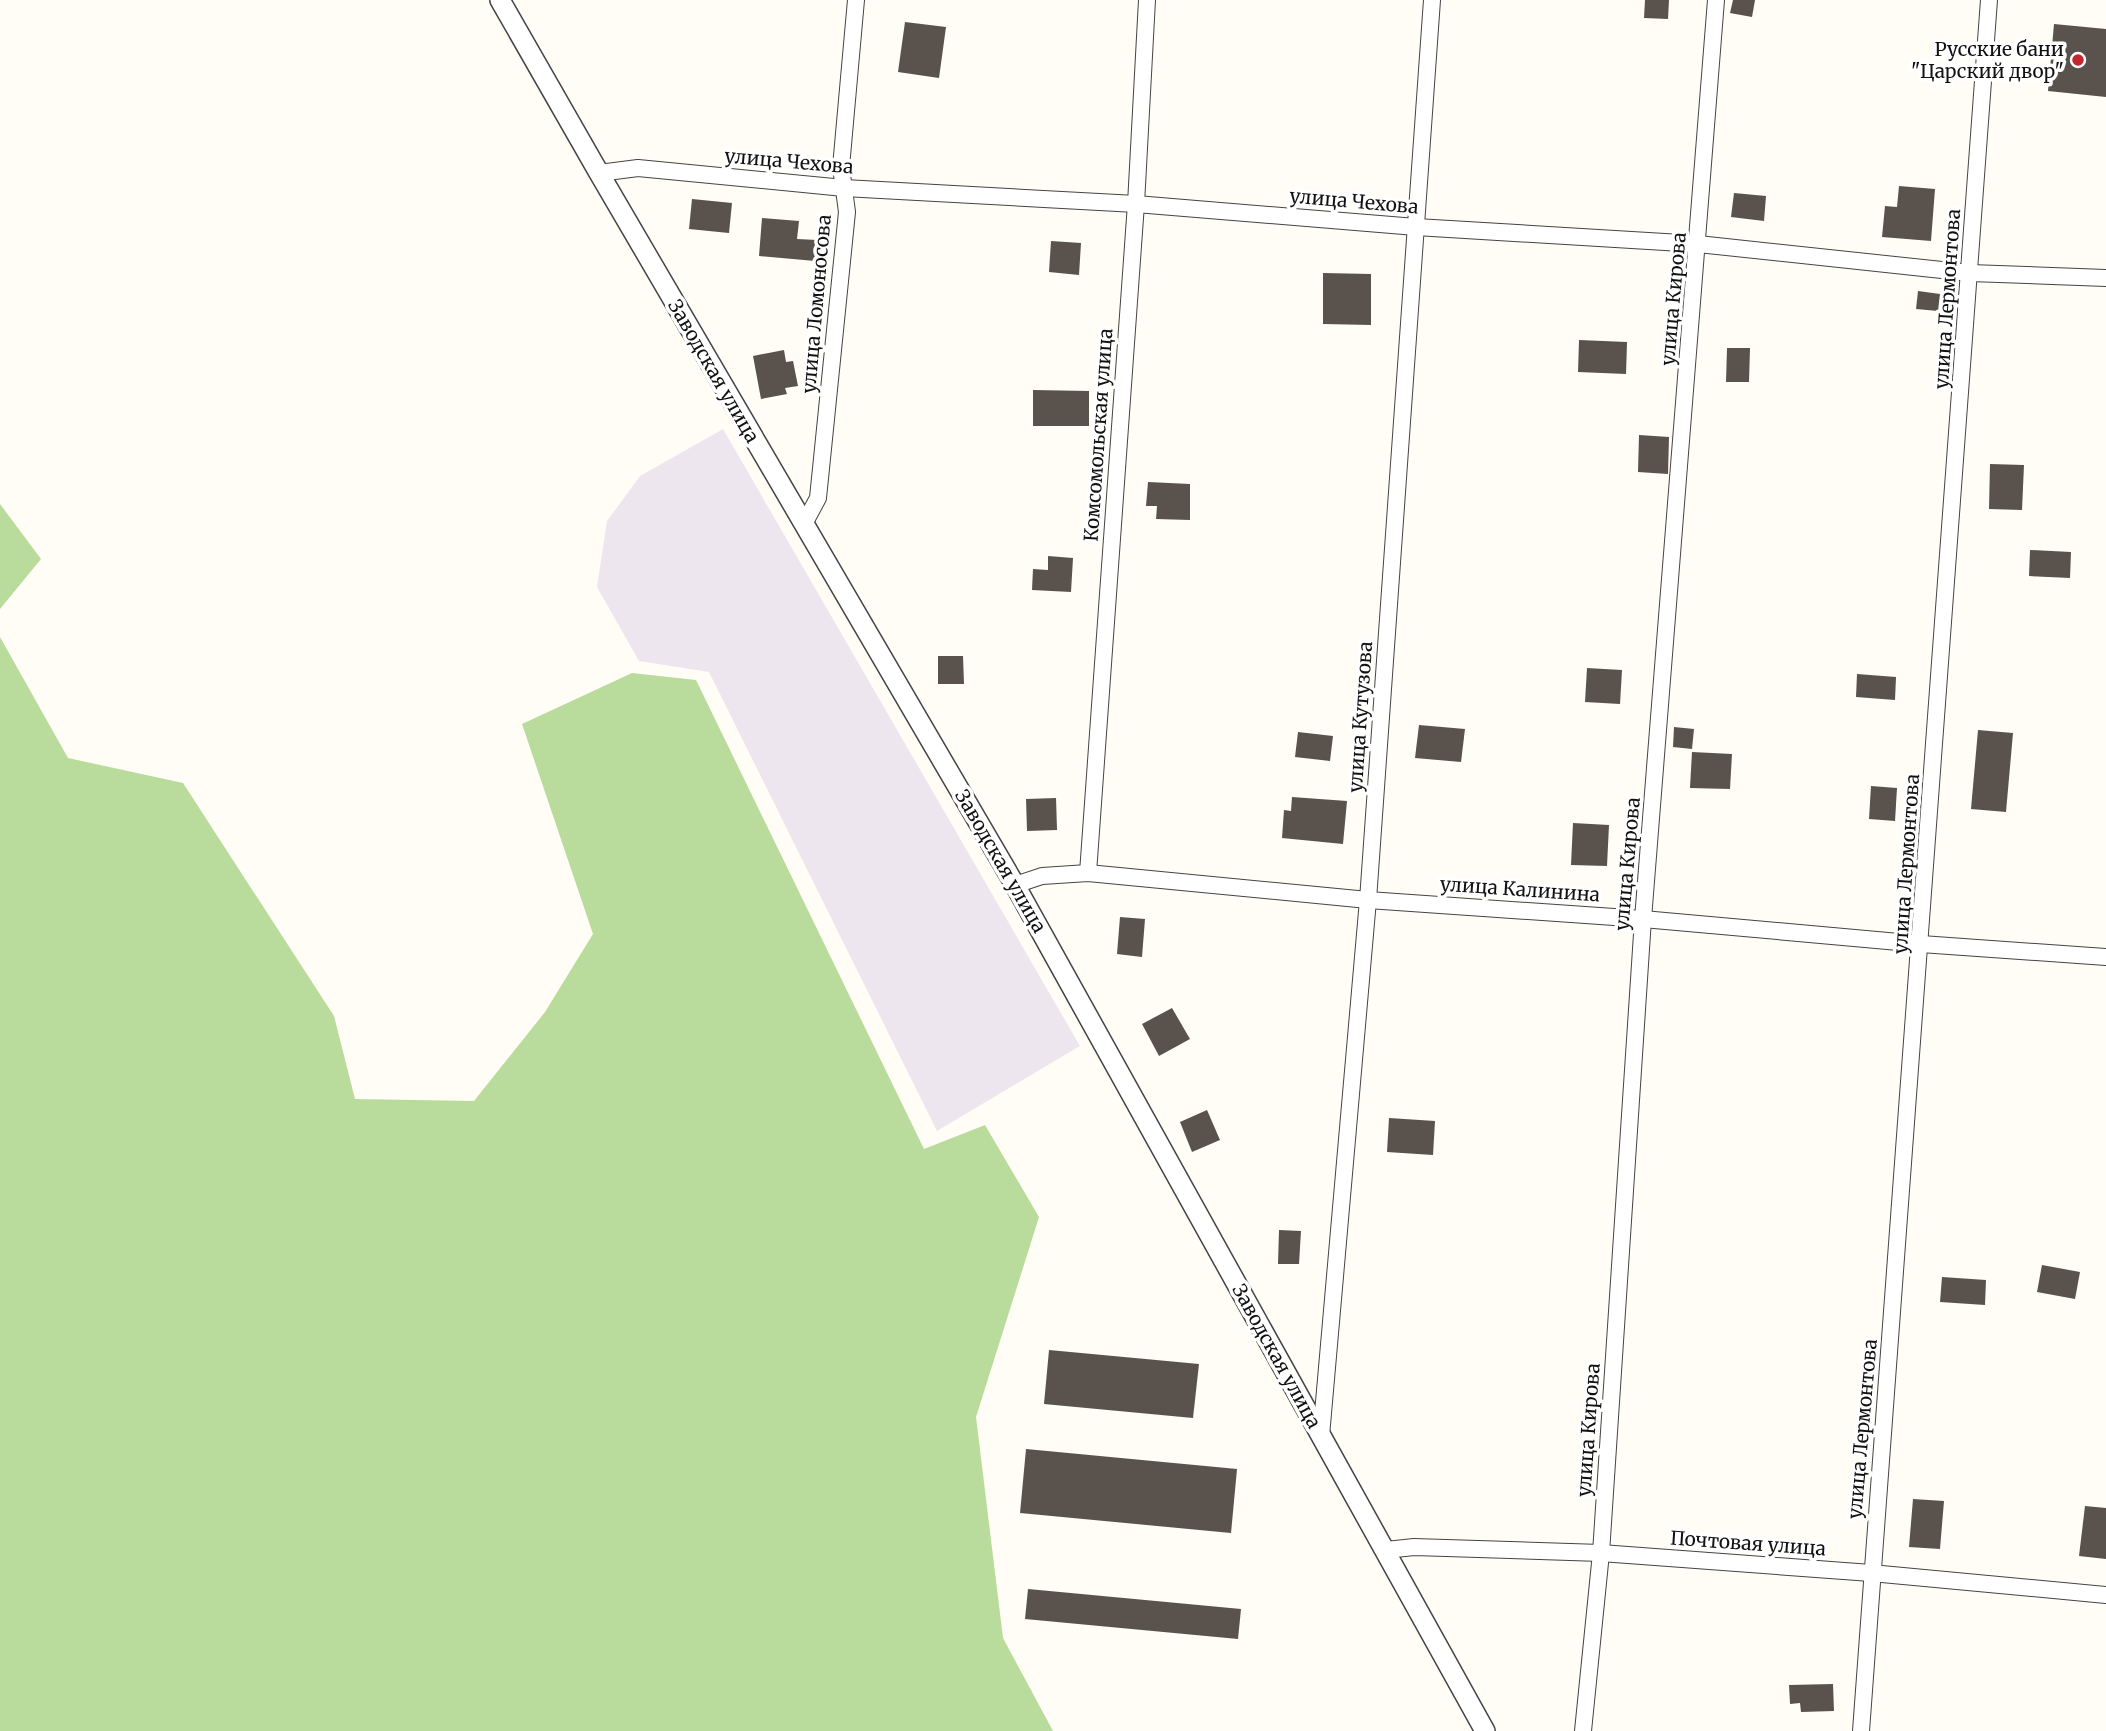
<svg xmlns="http://www.w3.org/2000/svg" width="2106" height="1731" font-family="Merriweather,serif">
	<style>
		.industrial { fill: #eee6ef }
		.forest { fill: #b9dc9c }
		.building { fill: #5a524d }
		.lines { fill: none; stroke-linecap: round; stroke-linejoin: round }
		.minor-casing { stroke: #444; stroke-width: 18 }
		.tertiary-casing { stroke: #444; stroke-width: 22 }
		.minor { stroke: #fff; stroke-width: 16 }
		.tertiary { stroke: #fff; stroke-width: 19 }
		.poi-dot { fill: #c4262e; stroke: #fff; stroke-width: 2.5 }
		.labels { text-anchor: middle; stroke-width: 7; stroke-linejoin: round; paint-order: stroke }
		.poi-label { font-size: 19px; fill: #111; stroke: #fff; text-anchor: end }
		.street-label { font-size: 19px; fill: #111; stroke: #fff }
	</style>
	<rect width="100%" height="100%" fill="#fffdf5"/>
	<path class="industrial" d="M723 429 1080 1046 937 1131 709 672 639 661 597 587 607 521 640 476Z"/>
	<g class="forest">
		<path d="M0 504 41 559 0 609Z"/>
		<path d="M0 637 68 758 183 783 334 1016 355 1099 474 1101 545 1012 593 934 522 724 632 673 696 680 924 1149 985 1125 1039 1217 976 1417 1003 1638 1053 1731H0Z"/>
	</g>
	<g class="building">
		<path d="M1645 0H1669L1668 19 1644 18Z"/>
		<path d="M1733 0H1755L1752 17 1730 13Z"/>
		<path d="M905 22 946 27 939 78 898 72Z"/>
		<path d="M2054 24 2106 29V97L2048 91Z"/>
		<path d="M1899 186 1935 189 1931 241 1882 237 1885 206 1897 207Z"/>
		<path d="M1734 193 1766 196 1764 221 1731 217Z"/>
		<path d="M692 199 732 203 729 233 689 229Z"/>
		<path d="M762 218 799 221 797 239 817 240 815 261 759 256Z"/>
		<path d="M1051 241 1081 243 1079 275 1049 272Z"/>
		<path d="M1323 273 1371 274V325L1323 324Z"/>
		<path d="M1918 291 1940 294 1938 311 1916 309Z"/>
		<path d="M1579 340 1627 342 1626 374 1578 372Z"/>
		<path d="M1727 348H1750L1749 382H1726Z"/>
		<path d="M784 350 786 362 793 361 798 386 785 388 787 394 761 399 753 356Z"/>
		<path d="M1033 390 1089 391V426H1033Z"/>
		<path d="M1639 435 1669 437 1668 474 1638 472Z"/>
		<path d="M1990 464 2024 465 2022 510 1989 509Z"/>
		<path d="M1148 482 1190 484V520L1156 519 1157 506H1146Z"/>
		<path d="M2030 550 2071 552 2070 578 2029 576Z"/>
		<path d="M1048 556 1073 558 1071 592 1032 590 1033 569 1048 570Z"/>
		<path d="M938 656H963L964 684H938Z"/>
		<path d="M1587 668 1622 670 1620 704 1585 702Z"/>
		<path d="M1857 674 1896 677 1895 700 1856 697Z"/>
		<path d="M1419 725 1465 729 1461 762 1415 758Z"/>
		<path d="M1674 727 1694 729 1692 749 1673 747Z"/>
		<path d="M1978 730 2013 733 2006 812 1971 809Z"/>
		<path d="M1298 732 1333 736 1330 761 1295 757Z"/>
		<path d="M1692 752 1732 754 1730 789 1690 788Z"/>
		<path d="M1871 786 1897 788 1895 821 1869 819Z"/>
		<path d="M1292 797 1347 801 1343 844 1282 838 1284 810 1291 811Z"/>
		<path d="M1056 798 1057 830 1027 831 1026 799Z"/>
		<path d="M1573 823 1609 825 1607 866 1571 865Z"/>
		<path d="M1120 917 1145 919 1142 957 1117 954Z"/>
		<path d="M1172 1008 1190 1039 1159 1056 1142 1024Z"/>
		<path d="M1207 1110 1220 1140 1192 1152 1180 1122Z"/>
		<path d="M1389 1118 1435 1121 1433 1155 1387 1152Z"/>
		<path d="M1279 1230 1301 1231 1299 1264H1278Z"/>
		<path d="M2042 1265 2080 1272 2075 1299 2037 1292Z"/>
		<path d="M1942 1277 1986 1280 1985 1305 1940 1302Z"/>
		<path d="M1049 1350 1199 1364 1193 1418 1044 1404Z"/>
		<path d="M1026 1449 1237 1469 1231 1533 1020 1513Z"/>
		<path d="M1913 1499 1944 1501 1940 1549 1909 1547Z"/>
		<path d="M2085 1506 2106 1508V1559L2079 1556Z"/>
		<path d="M1028 1589 1241 1609 1238 1639 1025 1619Z"/>
		<path d="M1833 1684 1834 1711 1801 1712 1800 1703 1790 1704 1789 1685Z"/>
	</g>
	<g class="lines">
		<defs>
			<g id="minor">
				<path d="M599 173 638 168 844 188 1136 204 1416 227 1698 244 1970 273 2106 278"/>
				<path d="M804 524 818 498 847 212 841 167 856 0"/>
				<path d="M1088 873 1136 204 1147 0"/>
				<path d="M1015 885 1042 876 1088 873 1368 900 1643 919 1921 944 2106 957"/>
				<path d="M1321 1436 1368 900 1432 0"/>
				<path d="M1386 1550 1414 1547 1601 1553 1871 1573 2106 1595"/>
				<path d="M1583 1731 1601 1553 1643 919 1716 0"/>
				<path d="M1861 1731 1989 0"/>
			</g>
			<path id="tertiary" d="M500 0 599 173 1015 885 1485 1731"/>
		</defs>
		<use href="#minor" class="minor-casing"/>
		<use href="#tertiary" class="tertiary-casing"/>
		<use href="#minor" class="minor"/>
		<use href="#tertiary" class="tertiary"/>
	</g>
	<circle class="poi-dot" cx="2078" cy="60" r="7"/>
	<g class="labels">
		<g class="poi-label">
			<text x="2064" y="56">Русские бани<tspan x="2064" dy="22">"Царский двор"</tspan></text>
		</g>
		<g class="street-label">
			<text transform="translate(789 161) rotate(5)" y="7">улица Чехова</text>
			<text transform="translate(1354 201) rotate(5)" y="7">улица Чехова</text>
			<text transform="translate(1673 299) rotate(-85)" y="7">улица Кирова</text>
			<text transform="translate(1947 299) rotate(-86)" y="7">улица Лермонтова</text>
			<text transform="translate(816 304) rotate(-85)" y="7">улица Ломоносова</text>
			<text transform="translate(714 371) rotate(60)" y="7">Заводская улица</text>
			<text transform="translate(1098 435) rotate(-86)" y="7">Комсомольская улица</text>
			<text transform="translate(1360 717) rotate(-86)" y="7">улица Кутузова</text>
			<text transform="translate(1001 861) rotate(60)" y="7">Заводская улица</text>
			<text transform="translate(1627 864) rotate(-85)" y="7">улица Кирова</text>
			<text transform="translate(1906 864) rotate(-86)" y="7">улица Лермонтова</text>
			<text transform="translate(1520 889) rotate(4)" y="7">улица Калинина</text>
			<text transform="translate(1277 1356) rotate(61)" y="7">Заводская улица</text>
			<text transform="translate(1862 1429) rotate(-85)" y="7">улица Лермонтова</text>
			<text transform="translate(1588 1430) rotate(-86)" y="7">улица Кирова</text>
			<text transform="translate(1748 1543) rotate(4)" y="7">Почтовая улица</text>
		</g>
	</g>
</svg>
